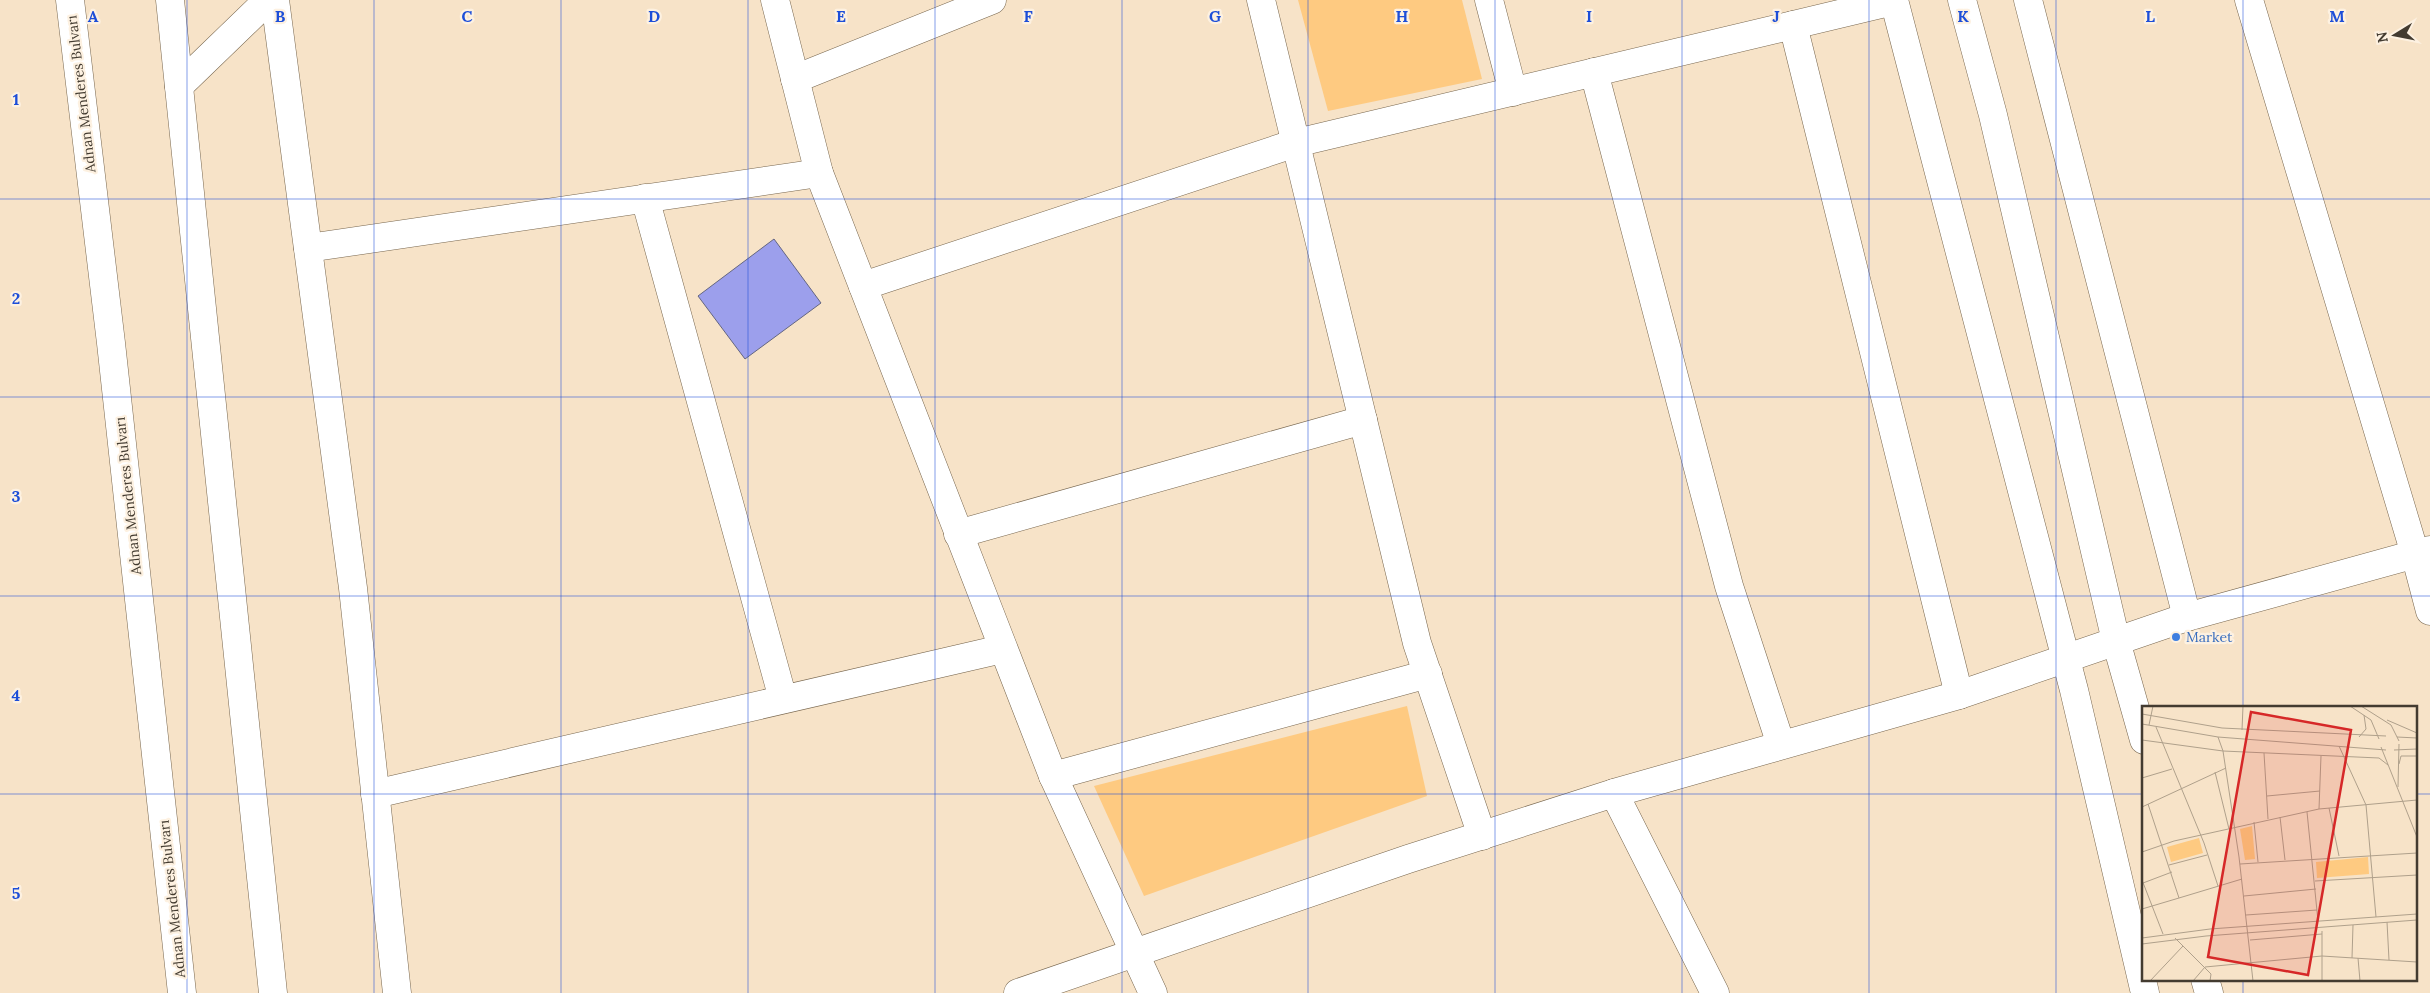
<svg xmlns="http://www.w3.org/2000/svg" width="2430" height="993" font-family="Lora,serif">
	<style>
		.green { fill: #feca81 }
		.building { fill: #9c9fec; stroke: #646680 }
		.lines { fill: none; stroke-linecap: round; stroke-linejoin: round }
		.minor-casing { stroke: #78674f; stroke-width: 29 }
		.major-casing { stroke: #78674f; stroke-width: 29 }
		.minor { stroke: #fff; stroke-width: 28 }
		.major { stroke: #fff; stroke-width: 28 }
		.grid { fill: none; stroke: #1d4ed8; stroke-width: 1; stroke-opacity: 0.55 }
		.shop-dot { fill: #3f7fe0; stroke: #fdf1e1; stroke-width: 2 }
		.labels { text-anchor: middle; stroke-width: 4.5; stroke-linejoin: round; paint-order: stroke }
		.street-label { font-size: 14px; fill: #433b30; stroke: #fdf1e1 }
		.shop-label { font-size: 14px; fill: #366cbe; stroke: #fdf1e1; text-anchor: start }
		.inset-road { fill: none; stroke: #afa08b; stroke-width: 1 }
		.view { fill: #d62828; fill-opacity: 0.15; stroke: #d62828; stroke-width: 2.5 }
		.inset-edge { fill: none; stroke: #433b30; stroke-width: 2.5 }
		.grid-label { font-size: 16px; text-anchor: middle; font-weight: bold; fill: #1d4ed8; stroke: #fdf1e1; stroke-width: 4.5; stroke-linejoin: round; paint-order: stroke }
	</style>
	<rect width="100%" height="100%" fill="#f7e3c8"/>
	<g class="green">
		<path d="M1298 0H1462L1482 79 1328 111Z"/>
		<path d="M1407 706 1427 796 1144 896 1094 786Z"/>
	</g>
	<path class="building" d="M774 239 821 303 745 359 698 296Z"/>
	<g class="lines">
		<defs>
			<g id="minor">
				<path d="M275 0 353 588 397 993"/>
				<path d="M775 0 819 173 1053 776 1153 993"/>
				<path d="M1261 0 1417 643 1482 836"/>
				<path d="M1489 0 1513 92"/>
				<path d="M1894 0 2074 690 2145 993"/>
				<path d="M1962 0 1993 115 2116 641 2144 740"/>
				<path d="M2028 0 2187 617"/>
				<path d="M2249 0 2415 554 2430 611"/>
				<path d="M1793 25 1959 695"/>
				<path d="M1594 72 1729 586 1781 745"/>
				<path d="M795 79 992 0"/>
				<path d="M179 86 268 0"/>
				<path d="M645 198 783 699"/>
				<path d="M308 248 819 173"/>
				<path d="M863 286 1296 143 1894 1"/>
				<path d="M958 534 1363 420"/>
				<path d="M1053 776 1428 674"/>
				<path d="M1614 793 1715 993"/>
				<path d="M375 794 1002 649"/>
				<path d="M2205 979 2209 993"/>
				<path d="M1018 993 1408 859 1614 793 1959 695 2187 617 2430 550"/>
			</g>
			<g id="major">
				<path d="M70 0 111 343 182 993"/>
				<path d="M170 0 273 993"/>
			</g>
		</defs>
		<use href="#minor" class="minor-casing"/>
		<use href="#major" class="major-casing"/>
		<use href="#minor" class="minor"/>
		<use href="#major" class="major"/>
	</g>
	<path class="grid" d="M187 0V993M374 0V993M561 0V993M748 0V993M935 0V993M1122 0V993M1308 0V993M1495 0V993M1682 0V993M1869 0V993M2056 0V993M2243 0V707M0 199H2430M0 397H2430M0 596H2430M0 794H2144M2416 794H2430M2243 979V993"/>
	<circle class="shop-dot" cx="2176" cy="637" r="5"/>
	<g class="labels">
		<g class="street-label">
			<text transform="translate(81 94) rotate(-97)" y="5">Adnan Menderes Bulvarı</text>
			<text transform="translate(128 496) rotate(-96)" y="5">Adnan Menderes Bulvarı</text>
			<text transform="translate(172 899) rotate(-96)" y="5">Adnan Menderes Bulvarı</text>
		</g>
		<g class="shop-label">
			<text x="2186" y="642">Market</text>
		</g>
	</g>
	<g transform="translate(2142 706)">
		<rect width="275" height="275" fill="#f7e3c8"/>
		<path d="M110 120 113 153 103 154 98 123ZM57 132 61 147 29 156 25 141ZM226 151 227 168 175 172 174 156Z" fill="#feca81"/>
		<path class="inset-road" d="M208 0 229 14 237 33M219 0 249 19 257 35M0 8 80 22 244 30M245 14 275 27M0 18 76 31 244 44M7 19 11 0M14 21 62 137 76 180M100 24 101 0M76 31 81 45 97 151 111 275M217 31 224 23 222 9M255 31 275 32M0 34 81 45 237 52 246 59M197 40 224 99 234 211M239 41 275 131M252 44 275 43M122 47 126 113M257 58 259 50H275M73 66 87 123M0 72 30 63M256 81 257 38M125 90 178 85M6 98 37 192 100 173M0 101 84 62M187 102 197 150M177 103 179 50M165 106 176 215M138 111 143 154M112 116 116 156M0 146 32 135 177 103 275 94M98 158 275 147M27 159 65 149M0 174 21 228M173 175 275 169M1 177 30 166M102 190 174 183M0 203 37 192M104 209 175 204M245 216 247 254M0 232 68 223 275 208M33 232 69 268 68 275M108 234 180 228M0 238 64 230 275 214M210 252 211 219M216 252 218 275M8 275 41 240M51 275 63 261 180 250 275 256M180 275V225"/>
		<path class="view" d="M109 6 209 24 166 269 66 251Z"/>
		<rect width="275" height="275" class="inset-edge"/>
	</g>
	<g class="grid-label">
		<text x="93" y="22">A</text>
		<text x="280" y="22">B</text>
		<text x="467" y="22">C</text>
		<text x="654" y="22">D</text>
		<text x="841" y="22">E</text>
		<text x="1028" y="22">F</text>
		<text x="1215" y="22">G</text>
		<text x="1402" y="22">H</text>
		<text x="1589" y="22">I</text>
		<text x="1776" y="22">J</text>
		<text x="1963" y="22">K</text>
		<text x="2150" y="22">L</text>
		<text x="2337" y="22">M</text>
		<text x="16" y="105">1</text>
		<text x="16" y="304">2</text>
		<text x="16" y="502">3</text>
		<text x="16" y="701">4</text>
		<text x="16" y="899">5</text>
	</g>
	<g transform="translate(2395 35) rotate(260)" stroke="#fdf1e1" stroke-width="4" paint-order="stroke">
	<path d="M0-4L9 19L0 12L-9 19Z" fill="#433b30"/>
	<text y="-8" font-size="14" font-weight="bold" text-anchor="middle" fill="#433b30">N</text>
	</g>
</svg>
